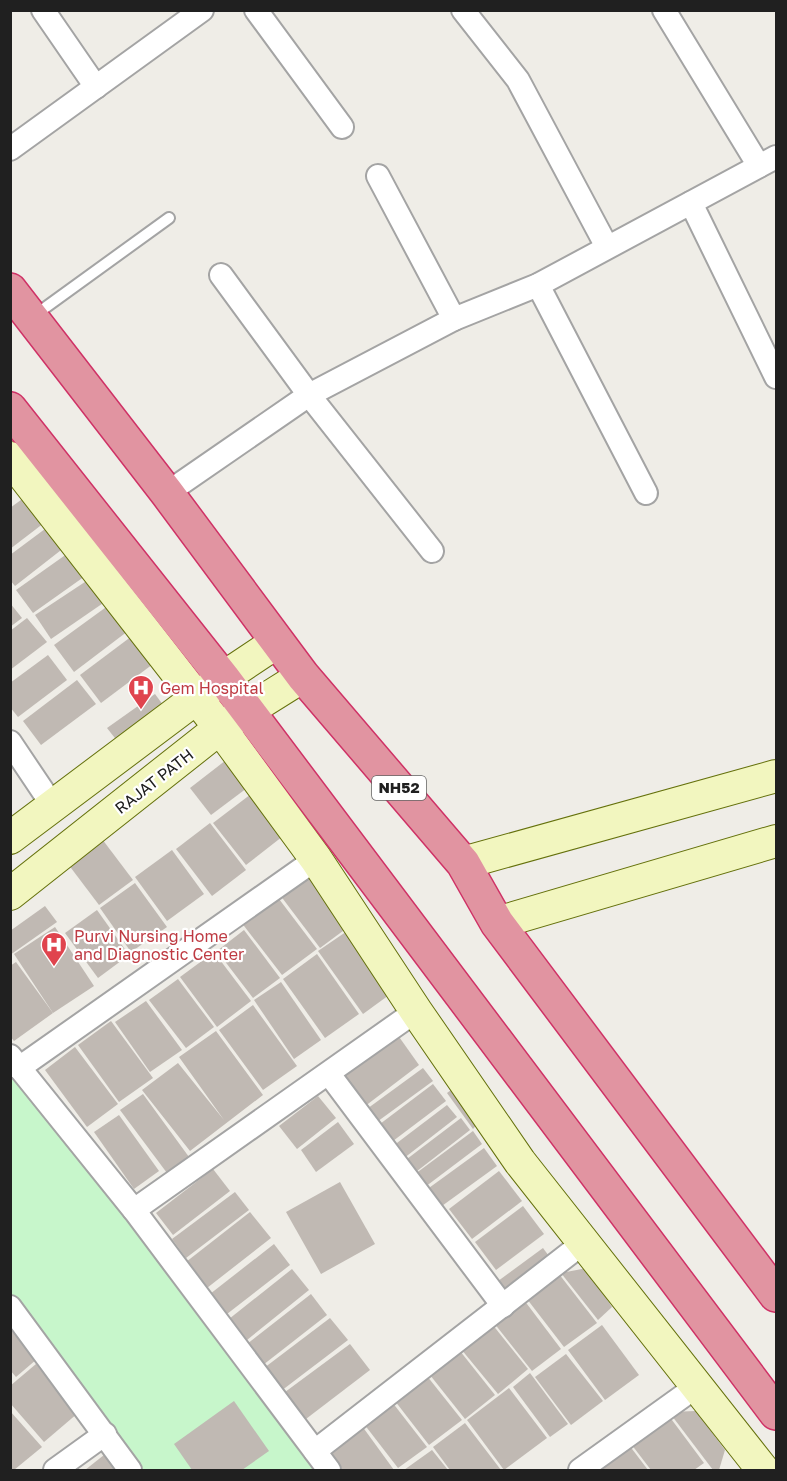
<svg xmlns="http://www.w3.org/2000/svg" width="787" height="1481" font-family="'Golos Text',sans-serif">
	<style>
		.park { fill: #c7f6cb }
		.building { fill: #c0b9b3 }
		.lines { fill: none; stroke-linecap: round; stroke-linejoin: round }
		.lane-casing { stroke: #a4a4a4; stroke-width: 14 }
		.street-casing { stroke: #a4a4a4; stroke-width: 26 }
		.secondary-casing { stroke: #65710c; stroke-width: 34 }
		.highway-casing { stroke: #cf3266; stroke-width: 36 }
		.lane { stroke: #fff; stroke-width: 10 }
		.street { stroke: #fff; stroke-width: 22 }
		.secondary { stroke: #f2f6bf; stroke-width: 32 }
		.highway { stroke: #e194a1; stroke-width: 33 }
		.labels { text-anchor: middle; stroke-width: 4.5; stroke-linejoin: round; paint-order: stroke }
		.shield { fill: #fff; stroke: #636363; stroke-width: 1.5 }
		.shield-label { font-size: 15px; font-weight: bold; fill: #202020 }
		.health-label { font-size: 16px; fill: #be3a42; stroke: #fff; text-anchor: start }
		.street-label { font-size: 16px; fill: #202020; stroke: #fff }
	</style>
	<rect width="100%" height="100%" fill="#efede7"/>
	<path class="park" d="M10 1054 329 1470H118L11 1318Z"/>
	<g class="building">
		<path d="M25 497 44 523 10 549V508Z"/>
		<path d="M49 526 65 547 15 586 10 580V555Z"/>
		<path d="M71 551 88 574 33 613 16 590Z"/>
		<path d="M97 574 112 597 51 639 35 615Z"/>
		<path d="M10 603 22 618 10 627Z"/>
		<path d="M109 605 128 631 74 672 54 645Z"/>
		<path d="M27 618 47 642 10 670V631Z"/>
		<path d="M132 636 153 664 101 703 80 675Z"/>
		<path d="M48 655 67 680 18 717 10 707V683Z"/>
		<path d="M77 680 96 704 41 745 23 721Z"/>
		<path d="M155 694 166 709 118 742 107 728Z"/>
		<path d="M230 757 251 785 211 815 190 788Z"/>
		<path d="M255 791 287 833 246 865 213 823Z"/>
		<path d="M210 823 246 870 212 896 176 849Z"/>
		<path d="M99 835 133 880 99 905 65 860Z"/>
		<path d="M172 850 204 894 167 921 135 877Z"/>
		<path d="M312 866 355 922 320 948 277 891Z"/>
		<path d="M135 883 167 927 131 952 100 908Z"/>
		<path d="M276 895 317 949 282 975 241 922Z"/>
		<path d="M45 906 57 922 10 955V931Z"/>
		<path d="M97 910 129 955 98 978 65 933Z"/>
		<path d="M356 925 400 987 363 1014 318 951Z"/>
		<path d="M55 927 94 986 53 1013 14 954Z"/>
		<path d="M244 930 280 978 253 998 217 951Z"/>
		<path d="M214 952 251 1001 217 1027 180 977Z"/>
		<path d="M317 954 359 1014 325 1038 283 979Z"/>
		<path d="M16 962 53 1013 14 1041 10 1036V966Z"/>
		<path d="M178 979 214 1027 186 1048 149 1000Z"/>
		<path d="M281 982 321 1040 294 1059 254 1000Z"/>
		<path d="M146 1001 182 1050 150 1072 115 1022Z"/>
		<path d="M253 1005 297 1066 263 1090 219 1030Z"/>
		<path d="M111 1021 153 1078 119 1102 78 1045Z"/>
		<path d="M216 1031 263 1095 190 1151 142 1090 178 1063 224 1120 179 1057Z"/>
		<path d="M397 1034 419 1065 360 1110 337 1079Z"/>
		<path d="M75 1047 118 1104 87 1127 45 1070Z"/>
		<path d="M423 1068 433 1081 370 1127 360 1114Z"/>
		<path d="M433 1084 446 1101 385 1147 372 1130Z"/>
		<path d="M458 1085 481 1120 473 1129 447 1093Z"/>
		<path d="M143 1094 189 1157 167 1173 120 1110Z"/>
		<path d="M318 1096 336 1118 297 1149 279 1126Z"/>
		<path d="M447 1105 457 1117 399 1162 389 1149Z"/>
		<path d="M119 1115 159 1171 134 1189 94 1132Z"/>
		<path d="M461 1118 470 1130 412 1175 403 1162Z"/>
		<path d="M338 1122 354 1144 316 1172 301 1150Z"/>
		<path d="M473 1131 482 1144 421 1190 411 1177Z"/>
		<path d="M484 1148 497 1166 435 1211 422 1193Z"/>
		<path d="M213 1169 230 1191 173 1235 156 1213Z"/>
		<path d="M499 1171 522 1201 472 1239 449 1209Z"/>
		<path d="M340 1182 375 1244 321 1274 286 1212Z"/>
		<path d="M235 1192 249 1210 186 1258 172 1239Z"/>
		<path d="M523 1206 544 1234 496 1270 475 1242Z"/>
		<path d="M250 1212 271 1238 207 1288 186 1262Z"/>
		<path d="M274 1244 290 1265 227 1314 210 1294Z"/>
		<path d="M543 1248 554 1263 506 1299 494 1284Z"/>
		<path d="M587 1268 612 1307 598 1320 561 1273Z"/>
		<path d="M292 1269 309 1290 247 1340 229 1319Z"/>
		<path d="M559 1274 597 1323 564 1347 527 1299Z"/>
		<path d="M311 1294 327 1315 263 1365 247 1344Z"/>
		<path d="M524 1300 561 1349 532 1371 494 1323Z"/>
		<path d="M330 1318 348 1340 281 1391 264 1368Z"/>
		<path d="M492 1324 528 1369 498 1394 461 1349Z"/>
		<path d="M602 1325 639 1375 605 1400 568 1350Z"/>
		<path d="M10 1327 37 1359 16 1377 10 1370Z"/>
		<path d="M350 1344 370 1370 302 1422 281 1395Z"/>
		<path d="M460 1351 495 1395 465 1419 430 1375Z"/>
		<path d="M566 1354 603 1401 571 1425 535 1377Z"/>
		<path d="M36 1364 78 1413 44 1442 10 1403V1386Z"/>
		<path d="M530 1373 568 1424 550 1437 513 1387Z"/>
		<path d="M427 1376 462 1420 429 1445 395 1401Z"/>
		<path d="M509 1388 547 1438 504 1470 467 1420Z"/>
		<path d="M234 1401 269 1451 242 1470H192L174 1444Z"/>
		<path d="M392 1402 427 1447 398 1468 364 1424Z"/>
		<path d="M10 1411 42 1447 14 1470H10Z"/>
		<path d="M696 1411 725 1450 719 1470H713L669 1412Z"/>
		<path d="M666 1412 704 1463 694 1470H651L628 1440Z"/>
		<path d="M465 1423 501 1470H450L433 1447Z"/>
		<path d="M362 1426 394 1470H341L327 1451Z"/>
		<path d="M626 1441 648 1470H587Z"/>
		<path d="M432 1450 448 1470H404Z"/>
		<path d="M104 1455 117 1470H85Z"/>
	</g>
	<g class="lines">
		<defs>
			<path id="lane" d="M35 315 169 218"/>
			<g id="street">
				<path d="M43 10 96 87"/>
				<path d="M256 10 342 127"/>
				<path d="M463 10 518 80 607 247"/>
				<path d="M664 10 759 166"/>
				<path d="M10 149 202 10"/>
				<path d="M378 176 454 319"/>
				<path d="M691 203 776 377"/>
				<path d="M221 275 309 395 432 551"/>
				<path d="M538 285 646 493"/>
				<path d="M167 493 309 395 454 319 538 285 776 157"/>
				<path d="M10 742 53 806"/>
				<path d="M10 1056 134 1210 329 1470"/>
				<path d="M19 1068 316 859"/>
				<path d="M329 1074 503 1306"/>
				<path d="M134 1210 416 1011"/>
				<path d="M10 1307 130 1470"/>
				<path d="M315 1451 583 1243"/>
				<path d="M55 1470 105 1434"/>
				<path d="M580 1470 697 1386"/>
			</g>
			<g id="secondary">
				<path d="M10 458 220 728 316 859 416 1011 520 1162 763 1470"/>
				<path d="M10 838 223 678 277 642"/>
				<path d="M463 863 776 776"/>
				<path d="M10 894 220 728 303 676"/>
				<path d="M497 923 776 841"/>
			</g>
			<g id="highway">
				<path d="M10 290 167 493 303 676 463 863 497 923 776 1295"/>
				<path d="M10 409 223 678 776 1413"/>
			</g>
		</defs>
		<use href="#lane" class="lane-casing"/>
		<use href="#street" class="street-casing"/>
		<use href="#secondary" class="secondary-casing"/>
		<use href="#highway" class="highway-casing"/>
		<use href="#lane" class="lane"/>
		<use href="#street" class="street"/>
		<use href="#secondary" class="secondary"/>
		<use href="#highway" class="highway"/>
	</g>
	<defs>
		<symbol id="hospital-pin" viewBox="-11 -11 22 30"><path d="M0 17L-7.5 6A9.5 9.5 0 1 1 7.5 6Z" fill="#e0444e" stroke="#fff"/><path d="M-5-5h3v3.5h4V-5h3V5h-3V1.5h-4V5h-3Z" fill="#fff"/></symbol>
	</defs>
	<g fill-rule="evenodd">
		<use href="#hospital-pin" x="126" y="673" width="30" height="40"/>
		<use href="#hospital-pin" x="39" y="930" width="30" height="40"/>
	</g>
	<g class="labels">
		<rect class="shield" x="372" y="776" width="54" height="24" rx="4.5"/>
		<g class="shield-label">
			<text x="399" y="793">NH52</text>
		</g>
		<g class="health-label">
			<text x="160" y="694">Gem Hospital</text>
			<text x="74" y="942">Purvi Nursing Home<tspan x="74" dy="18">and Diagnostic Center</tspan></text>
		</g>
		<g class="street-label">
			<text transform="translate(154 781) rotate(-38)" y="6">RAJAT PATH</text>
		</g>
	</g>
	<rect width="787" height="1481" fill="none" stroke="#202020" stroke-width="24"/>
</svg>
